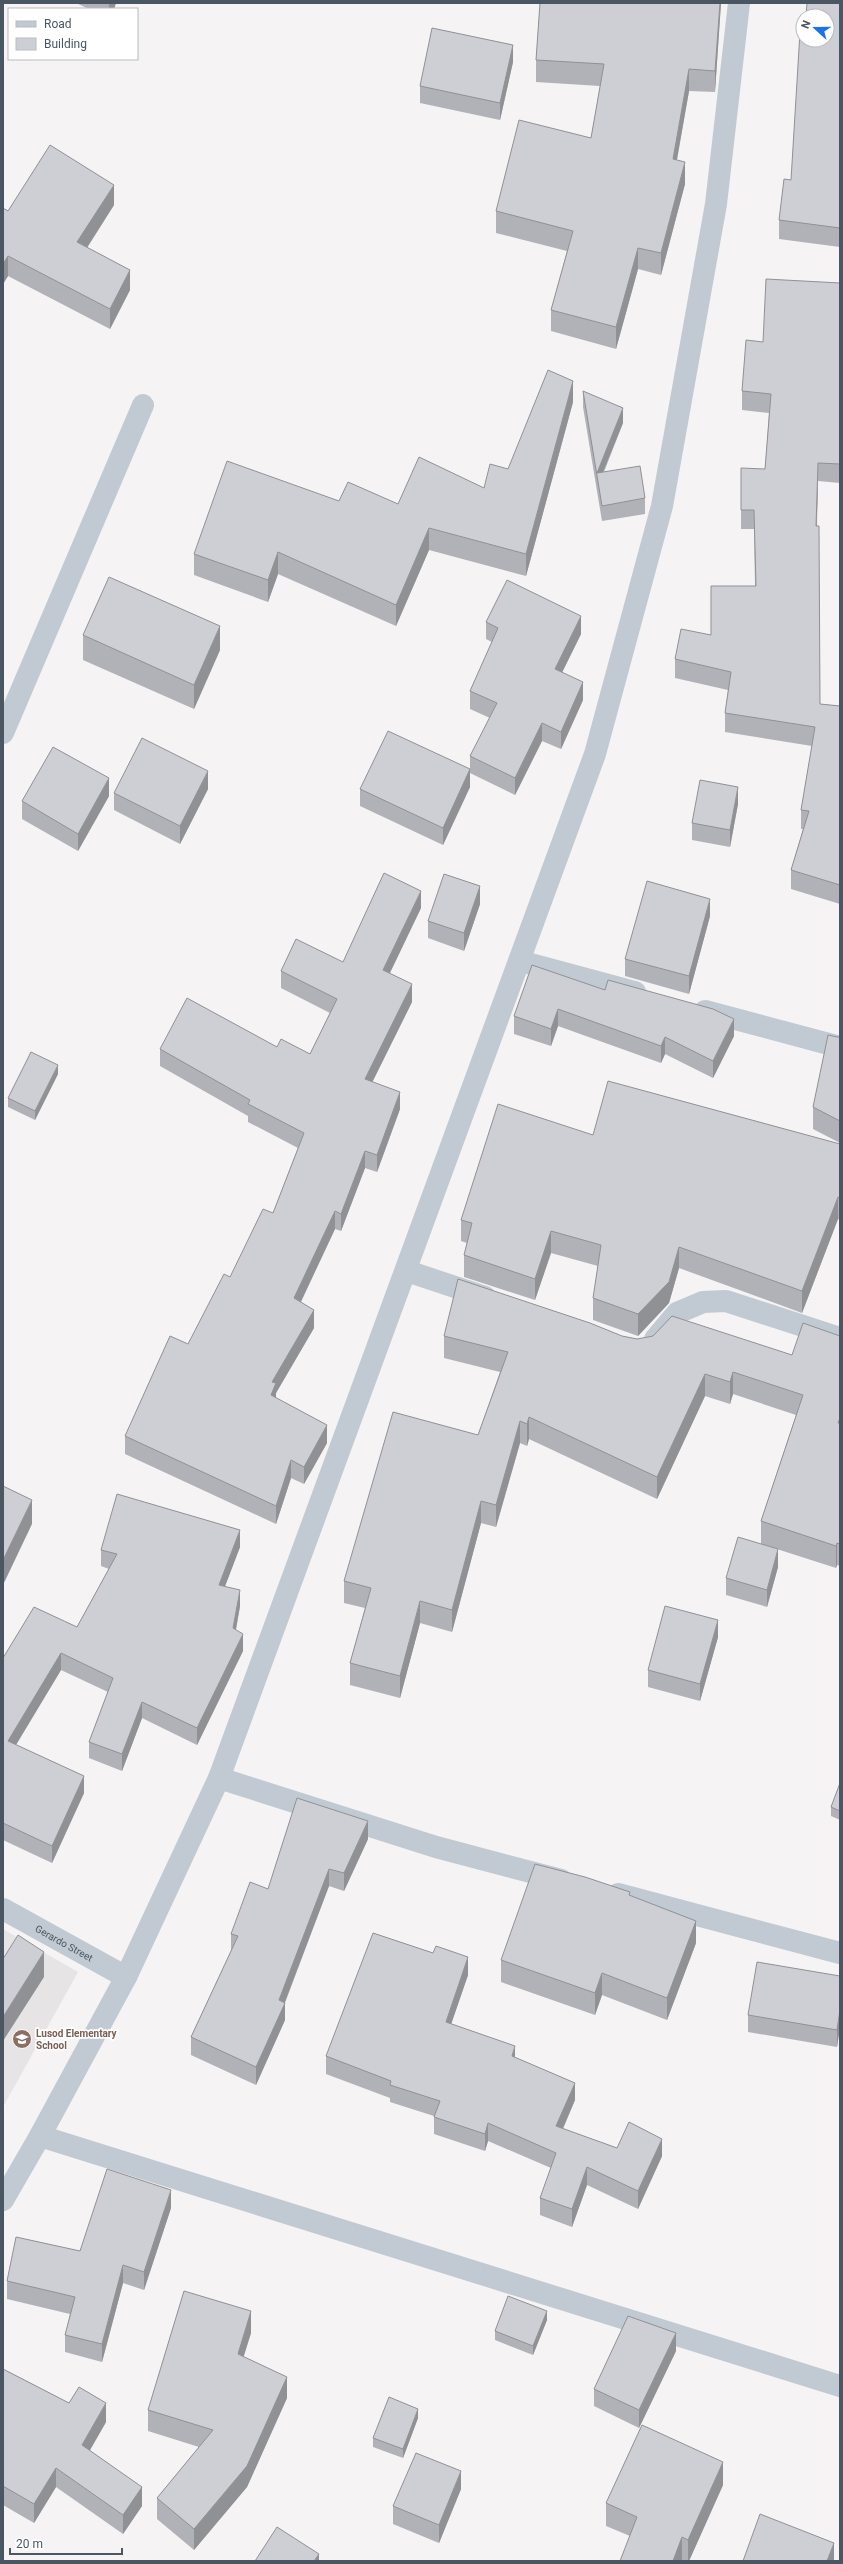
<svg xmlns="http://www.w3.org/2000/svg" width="843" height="2564" font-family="Roboto,sans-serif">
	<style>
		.education { fill: #e6e4e5 }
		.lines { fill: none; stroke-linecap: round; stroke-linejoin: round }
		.minor { stroke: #c1cad2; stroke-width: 22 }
		.wall { fill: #b0b2b7 }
		.shaded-wall { fill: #909195 }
		.building { fill: #cdcfd5; stroke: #909195 }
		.labels { text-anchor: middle; stroke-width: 3.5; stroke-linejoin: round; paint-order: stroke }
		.street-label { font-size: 10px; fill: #4a5661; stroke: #fff }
		.education-label { font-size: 10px; font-weight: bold; fill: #785e54; stroke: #fff; text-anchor: start }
	</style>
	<rect width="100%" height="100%" fill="#f5f3f3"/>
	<path class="education" d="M3 1929 78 1972 3 2107Z"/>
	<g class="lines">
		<g class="minor">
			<path d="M3 733 143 405"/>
			<path d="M520 961 635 992"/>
			<path d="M705 1011 840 1047"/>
			<path d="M407 1271 485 1297"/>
			<path d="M655 1339 677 1313 703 1302 726 1301 840 1338"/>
			<path d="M219 1778 436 1847 561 1880"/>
			<path d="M618 1894 840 1953"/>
			<path id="s1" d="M3 1909 126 1977"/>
			<path d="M40 2136 840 2386"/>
			<path d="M3 2200 40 2136 126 1977 219 1778 595 754 662 506 716 204 739 3"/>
		</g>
	</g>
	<g class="wall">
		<path d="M76 3H116L114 9H89Z"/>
		<path d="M540 3H721L715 92 689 91 677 160 685 184 661 275 638 269 616 349 551 331V310L567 251 496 233V211L591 138 600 86 536 82V60Z"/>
		<path d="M840 3V247L779 239V220L791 180 827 40Z"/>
		<path d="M513 62 500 120 420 103V86Z"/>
		<path d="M114 205 87 248 130 290 110 329 8 276 3 284V208L8 211Z"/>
		<path d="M840 283V483L818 481 817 526 820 704 840 706V703V904L791 889V870L803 829H801V810L812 746 725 732V713L728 690 675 678V659L711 635 755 586 754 529H741V510L765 469 769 413 742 410V391L763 342Z"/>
		<path d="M583 391 623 423 604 472 645 498V514L602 521 583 407Z"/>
		<path d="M573 402 526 576 429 550 396 626 278 574 268 602 194 575V554L339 501 398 504 484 488 508 469Z"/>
		<path d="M486 622 581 634 562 672 583 700 561 749 542 741 515 795 470 773V756L490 718 470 709V691L492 642 486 639Z"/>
		<path d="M83 635 220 650 194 709 83 660Z"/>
		<path d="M470 787 443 845 360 806V789Z"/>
		<path d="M208 789 180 844 114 810V793Z"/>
		<path d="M109 796 78 851 22 819V801Z"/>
		<path d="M738 804 730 847 692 840V823Z"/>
		<path d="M480 904 464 951 428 938V921Z"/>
		<path d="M421 908 390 973 412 1002 372 1082 400 1109 377 1172 365 1168 341 1231 335 1229 301 1302 314 1328 276 1393V1398L327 1443 304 1484 291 1478 276 1524 125 1454V1436L188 1344 230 1277 273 1213 298 1148 248 1122V1116L160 1066V1049L277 1047 310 1054 330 1013 281 988V971L343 962Z"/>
		<path d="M710 916 689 994 625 976V959Z"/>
		<path d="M532 965 734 1036 713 1078 665 1054 661 1063 558 1026 551 1046 514 1034V1016Z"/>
		<path d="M837 1037H840V1143L813 1129V1107Z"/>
		<path d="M58 1074 35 1120 8 1107V1098Z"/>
		<path d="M593 1135 840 1144V1220L838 1219 802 1313 679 1268 669 1303 638 1336 593 1320V1298L598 1266 551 1253 535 1300 464 1277V1255L467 1243 461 1241V1220Z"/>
		<path d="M444 1336H622L637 1339 792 1355 840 1336V1566L837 1565 836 1568 761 1544V1521L796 1415 733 1394 730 1404 705 1396 657 1499 529 1439 527 1446 520 1443 496 1527 481 1523 452 1632 420 1623 400 1698 350 1685V1663L365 1608 344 1603V1581L478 1435 500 1372 444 1358Z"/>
		<path d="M240 1547 225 1586 240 1606 236 1630 243 1651 197 1745 142 1718 122 1771 89 1758V1742L108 1692 61 1670 16 1745 84 1793 52 1863 3 1840V1658L77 1627 109 1569 101 1566V1550Z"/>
		<path d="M778 1567 767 1607 726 1595V1578Z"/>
		<path d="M718 1637 700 1701 648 1687V1670Z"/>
		<path d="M840 1783V1820L831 1816V1807Z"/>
		<path d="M368 1839 344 1891 329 1886 285 2003V2020L256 2085 191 2055V2037L231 1951V1934L268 1889Z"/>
		<path d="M630 1896 696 1943 667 2020 602 1995 595 2015 501 1982V1960Z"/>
		<path d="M468 1975 451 2024 515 2057 575 2100 563 2129 617 2148 662 2156 638 2209 587 2185 572 2227 540 2215V2198L551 2168 488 2141 485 2151 434 2134V2116L390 2102V2098L326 2074V2056Z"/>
		<path d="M840 1976V2027L837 2047 748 2032V2015Z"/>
		<path d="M171 2208 144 2290 123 2283 102 2362 65 2352V2335L70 2314 7 2299V2281L80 2251Z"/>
		<path d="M547 2320 533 2355 495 2340V2331Z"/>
		<path d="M251 2333 243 2357 287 2398 247 2487 194 2550 157 2519V2498L199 2447 148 2431V2410Z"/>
		<path d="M676 2351 639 2428 594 2406V2389Z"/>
		<path d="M3 2369 106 2422 90 2450 142 2506 123 2534 56 2487 34 2523 3 2505Z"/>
		<path d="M418 2418 403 2458 373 2447V2438Z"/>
		<path d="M723 2485 689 2561H685L682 2560V2561H620L630 2536 606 2526V2503Z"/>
		<path d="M461 2489 439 2543 393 2524V2506Z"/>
	</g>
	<g class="shaded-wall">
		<path d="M109 3H116L114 9H109Z"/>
		<path d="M720 3H721L715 92V71Z"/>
		<path d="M513 45V62L500 120V103Z"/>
		<path d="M689 69V91L673 181V159Z"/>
		<path d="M685 162V184L661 275V253Z"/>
		<path d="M114 185V205L77 263V242Z"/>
		<path d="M638 248V269L616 349V327Z"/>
		<path d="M8 256V276L3 284V264Z"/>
		<path d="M130 270V290L110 329V309Z"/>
		<path d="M573 381V402L526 576V554Z"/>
		<path d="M623 408V423L598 484 597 473Z"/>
		<path d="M818 463V481L816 545V526Z"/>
		<path d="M429 528V550L396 626V605Z"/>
		<path d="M278 552V574L268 602V580Z"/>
		<path d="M581 616V634L555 687V669Z"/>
		<path d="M220 626V650L194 709V685Z"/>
		<path d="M583 682V700L561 749V732Z"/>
		<path d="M542 723V741L515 795V778Z"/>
		<path d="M470 769V787L443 845V828Z"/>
		<path d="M208 771V789L180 844V826Z"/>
		<path d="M109 778V796L78 851V834Z"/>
		<path d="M738 787V804L730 847V830Z"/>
		<path d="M480 886V904L464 951V933Z"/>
		<path d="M421 891V908L383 987V970Z"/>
		<path d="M710 899V916L689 994V976Z"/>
		<path d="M412 984V1002L365 1097V1079Z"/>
		<path d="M558 1009V1026L551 1046V1029Z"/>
		<path d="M734 1019V1036L713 1078V1061Z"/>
		<path d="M665 1037V1054L661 1063V1046Z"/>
		<path d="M58 1065V1074L35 1120V1111Z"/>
		<path d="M400 1092V1109L377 1172V1155Z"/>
		<path d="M365 1151V1168L341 1231V1214Z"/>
		<path d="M838 1197V1219L802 1313V1291Z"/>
		<path d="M335 1211V1229L294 1316V1298Z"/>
		<path d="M551 1231V1253L535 1300V1279Z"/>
		<path d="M679 1247V1268L669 1303 638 1336V1314Z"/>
		<path d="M314 1310V1328L276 1393V1401L271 1395 272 1382Z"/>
		<path d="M733 1372V1394L730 1404V1382Z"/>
		<path d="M705 1374V1396L657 1499V1477Z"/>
		<path d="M529 1417V1439L527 1446V1424Z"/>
		<path d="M520 1421V1443L496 1527V1505Z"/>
		<path d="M327 1425V1443L304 1484V1467Z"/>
		<path d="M291 1460V1478L276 1524V1506Z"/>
		<path d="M32 1500V1524L3 1585V1560Z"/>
		<path d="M481 1501V1523L452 1632V1610Z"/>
		<path d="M240 1530V1547L219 1602V1585Z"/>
		<path d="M837 1543V1565L836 1568V1546Z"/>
		<path d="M778 1549V1567L767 1607V1590Z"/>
		<path d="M240 1590V1606L233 1645V1628Z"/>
		<path d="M420 1601V1623L400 1698V1676Z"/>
		<path d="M718 1620V1637L700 1701V1684Z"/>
		<path d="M243 1634V1651L197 1745V1728Z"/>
		<path d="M61 1653V1670L8 1758V1741Z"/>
		<path d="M142 1702V1718L122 1771V1754Z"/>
		<path d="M84 1776V1793L52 1863V1846Z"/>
		<path d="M368 1821V1839L344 1891V1873Z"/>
		<path d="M329 1869V1886L281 2012 285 2003V2020L256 2085V2067L279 2000Z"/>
		<path d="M696 1921V1943L667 2020V1998Z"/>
		<path d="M44 1952V1977L3 2041V2017Z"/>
		<path d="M468 1957V1975L446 2039V2022Z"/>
		<path d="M602 1973V1995L595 2015V1993Z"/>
		<path d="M840 2010V2027L837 2047V2030Z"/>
		<path d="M515 2046V2063L512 2056Z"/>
		<path d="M575 2083V2100L556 2144V2126Z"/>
		<path d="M488 2123V2141L485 2151V2134Z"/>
		<path d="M662 2139V2156L638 2209V2191Z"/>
		<path d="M587 2167V2185L572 2227V2209Z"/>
		<path d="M171 2190V2208L144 2290V2272Z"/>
		<path d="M123 2265V2283L102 2362V2344Z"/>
		<path d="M251 2311V2333L238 2375V2354Z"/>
		<path d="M547 2311V2320L533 2355V2346Z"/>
		<path d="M676 2333V2351L639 2428V2410Z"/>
		<path d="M287 2377V2398L247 2487 194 2550V2529Z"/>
		<path d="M106 2403V2422L82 2464V2445Z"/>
		<path d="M418 2409V2418L403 2458V2449Z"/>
		<path d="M723 2462V2485L689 2561H688V2540Z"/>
		<path d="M56 2468V2487L34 2523V2504Z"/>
		<path d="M461 2471V2489L439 2543V2525Z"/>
		<path d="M142 2487V2506L123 2534V2515Z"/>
		<path d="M682 2537V2561H673Z"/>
		<path d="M834 2543V2561H827Z"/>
		<path d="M319 2554V2561H314Z"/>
	</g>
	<g class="building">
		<path d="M540 3H720L715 71 689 69 673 159 685 162 661 253 638 248 616 327 551 310 573 231 496 211 519 120 591 138 604 64 536 60Z"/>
		<path d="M807 3H840V228L779 220 784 179 791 180 800 32 803 33V40H827V16H806Z"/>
		<path d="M432 28 513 45 500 103 420 86Z"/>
		<path d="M50 145 114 185 77 242 130 270 110 309 8 256 3 264V208L8 211Z"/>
		<path d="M766 279 840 283V464L818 463 816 526H819L820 704 840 706V703V885L791 870 809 811 801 810 815 727 725 713 731 672 675 659 681 629 711 635V586H756L754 510H741V468L765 469 771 394 742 391 746 340 763 342Z"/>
		<path d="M548 370 573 381 526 554 429 528 396 605 278 552 268 580 194 554 227 461 339 501 348 482 398 504 419 457 484 488 490 464 508 469Z"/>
		<path d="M583 391 623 408 597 473 640 466 645 498 602 506Z"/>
		<path d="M109 577 220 626 194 685 83 635Z"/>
		<path d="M507 580 581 616 555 669 583 682 561 732 542 723 515 778 470 756 497 703 470 691 498 628 486 622Z"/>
		<path d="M388 731 470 769 443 828 360 789Z"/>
		<path d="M142 738 208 771 180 826 114 793Z"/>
		<path d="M53 747 109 778 78 834 22 801Z"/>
		<path d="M700 780 738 787 730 830 692 823Z"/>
		<path d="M384 873 421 891 383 970 412 984 365 1079 400 1092 377 1155 365 1151 341 1214 335 1211 294 1298 314 1310 272 1382 276 1383 271 1395 327 1425 304 1467 291 1460 276 1506 125 1436 170 1336 188 1344 224 1274 230 1277 263 1209 273 1213 304 1133 248 1104 250 1100 160 1049 187 998 277 1047 281 1039 310 1054 337 999 281 971 296 939 343 962Z"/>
		<path d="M444 874 480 886 464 933 428 921Z"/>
		<path d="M647 881 710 899 689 976 625 959Z"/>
		<path d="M532 965 605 990 608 980 713 1009 734 1019 713 1061 665 1037 661 1046 558 1009 551 1029 514 1016Z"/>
		<path d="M828 1035 837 1037H840V1121L813 1107Z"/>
		<path d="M31 1052 58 1065 35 1111 8 1098Z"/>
		<path d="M608 1081 840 1144V1198L838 1197 802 1291 679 1247 669 1282 638 1314 593 1298 601 1245 551 1231 535 1279 464 1255 472 1223 461 1220 498 1104 593 1135Z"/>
		<path d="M458 1279 590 1323 622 1336 637 1339 653 1336 672 1316 792 1355 803 1323 840 1336V1418L838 1423H840V1544L837 1543 836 1546 761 1521 803 1395 733 1372 730 1382 705 1374 657 1477 529 1417 527 1424 520 1421 496 1505 481 1501 452 1610 420 1601 400 1676 350 1663 371 1588 344 1581 393 1412 478 1435 508 1352 444 1336Z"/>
		<path d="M3 1486 32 1500 3 1560Z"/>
		<path d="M117 1494 240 1530 219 1585 240 1590 233 1628 243 1634 197 1728 142 1702 122 1754 89 1742 113 1678 61 1653 8 1741 84 1776 52 1846 3 1823V1658L34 1607 77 1627 117 1554 101 1550Z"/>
		<path d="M738 1537 778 1549 767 1590 726 1578Z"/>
		<path d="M665 1606 718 1620 700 1684 648 1670Z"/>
		<path d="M840 1783V1811L831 1807Z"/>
		<path d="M297 1798 368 1821 344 1873 329 1869 279 2000 285 2003 256 2067 191 2037 238 1936 231 1934 250 1882 268 1889Z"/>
		<path d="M535 1864 585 1877 630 1892 629 1895 696 1921 667 1998 602 1973 595 1993 501 1960Z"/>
		<path d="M373 1933 433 1953 436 1946 468 1957 446 2022 515 2046 512 2056 575 2083 556 2126 617 2148 629 2122 662 2139 638 2191 587 2167 572 2209 540 2198 556 2153 488 2123 485 2134 434 2117 440 2101 390 2085 391 2081 326 2056Z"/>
		<path d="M18 1935 44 1952 3 2017V1959Z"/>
		<path d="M757 1962 840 1976V2010L837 2030 748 2015Z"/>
		<path d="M107 2169 171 2190 144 2272 123 2265 102 2344 65 2335 75 2297 7 2281 16 2237 80 2251Z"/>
		<path d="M184 2291 251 2311 238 2354 287 2377 247 2466 194 2529 157 2498 213 2430 148 2410Z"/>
		<path d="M508 2296 547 2311 533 2346 495 2331Z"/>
		<path d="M628 2316 676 2333 639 2410 594 2389Z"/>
		<path d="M3 2369 69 2403 79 2387 106 2403 82 2445 142 2487 123 2515 56 2468 34 2504 3 2486Z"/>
		<path d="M389 2397 418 2409 403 2449 373 2438Z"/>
		<path d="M642 2425 723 2462 688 2540 682 2537 673 2561H620L637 2517 606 2503Z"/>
		<path d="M416 2453 461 2471 439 2525 393 2506Z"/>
		<path d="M760 2514 834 2543 827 2561H743Z"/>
		<path d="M277 2527 319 2554 314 2561H255Z"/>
	</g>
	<defs>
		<symbol id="school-disc" viewBox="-11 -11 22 22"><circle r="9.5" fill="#8d6e63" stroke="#fff"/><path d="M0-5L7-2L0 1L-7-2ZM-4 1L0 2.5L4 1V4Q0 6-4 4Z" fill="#fff"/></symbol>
	</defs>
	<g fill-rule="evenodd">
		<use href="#school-disc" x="11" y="2028" width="22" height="22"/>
	</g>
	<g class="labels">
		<g class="street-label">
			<text dy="4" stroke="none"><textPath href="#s1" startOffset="70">Gerardo Street</textPath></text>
		</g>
		<g class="education-label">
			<text x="36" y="2037">Lusod Elementary<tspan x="36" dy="12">School</tspan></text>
		</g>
	</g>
	<rect width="843" height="2564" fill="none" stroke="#4a5661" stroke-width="8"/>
	<rect x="8" y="8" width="130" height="52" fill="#ffffff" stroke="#b7bbc0"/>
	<rect x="16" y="21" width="20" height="6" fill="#c1cad2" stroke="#b7bbc0"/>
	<text x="44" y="28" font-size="12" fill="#4a5661">Road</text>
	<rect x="16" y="38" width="20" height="12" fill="#cdcfd5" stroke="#b7bbc0"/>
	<text x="44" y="48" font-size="12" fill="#4a5661">Building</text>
	<g transform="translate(815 28) rotate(291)"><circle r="19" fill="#ffffff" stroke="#b7bbc0"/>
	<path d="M0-3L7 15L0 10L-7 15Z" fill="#1a73e8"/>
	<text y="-6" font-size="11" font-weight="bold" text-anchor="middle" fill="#4a5661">N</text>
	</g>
	<path d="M10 2548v6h112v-6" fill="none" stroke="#4a5661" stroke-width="2"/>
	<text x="16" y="2548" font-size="12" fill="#4a5661" stroke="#ffffff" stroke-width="3" paint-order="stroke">20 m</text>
</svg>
